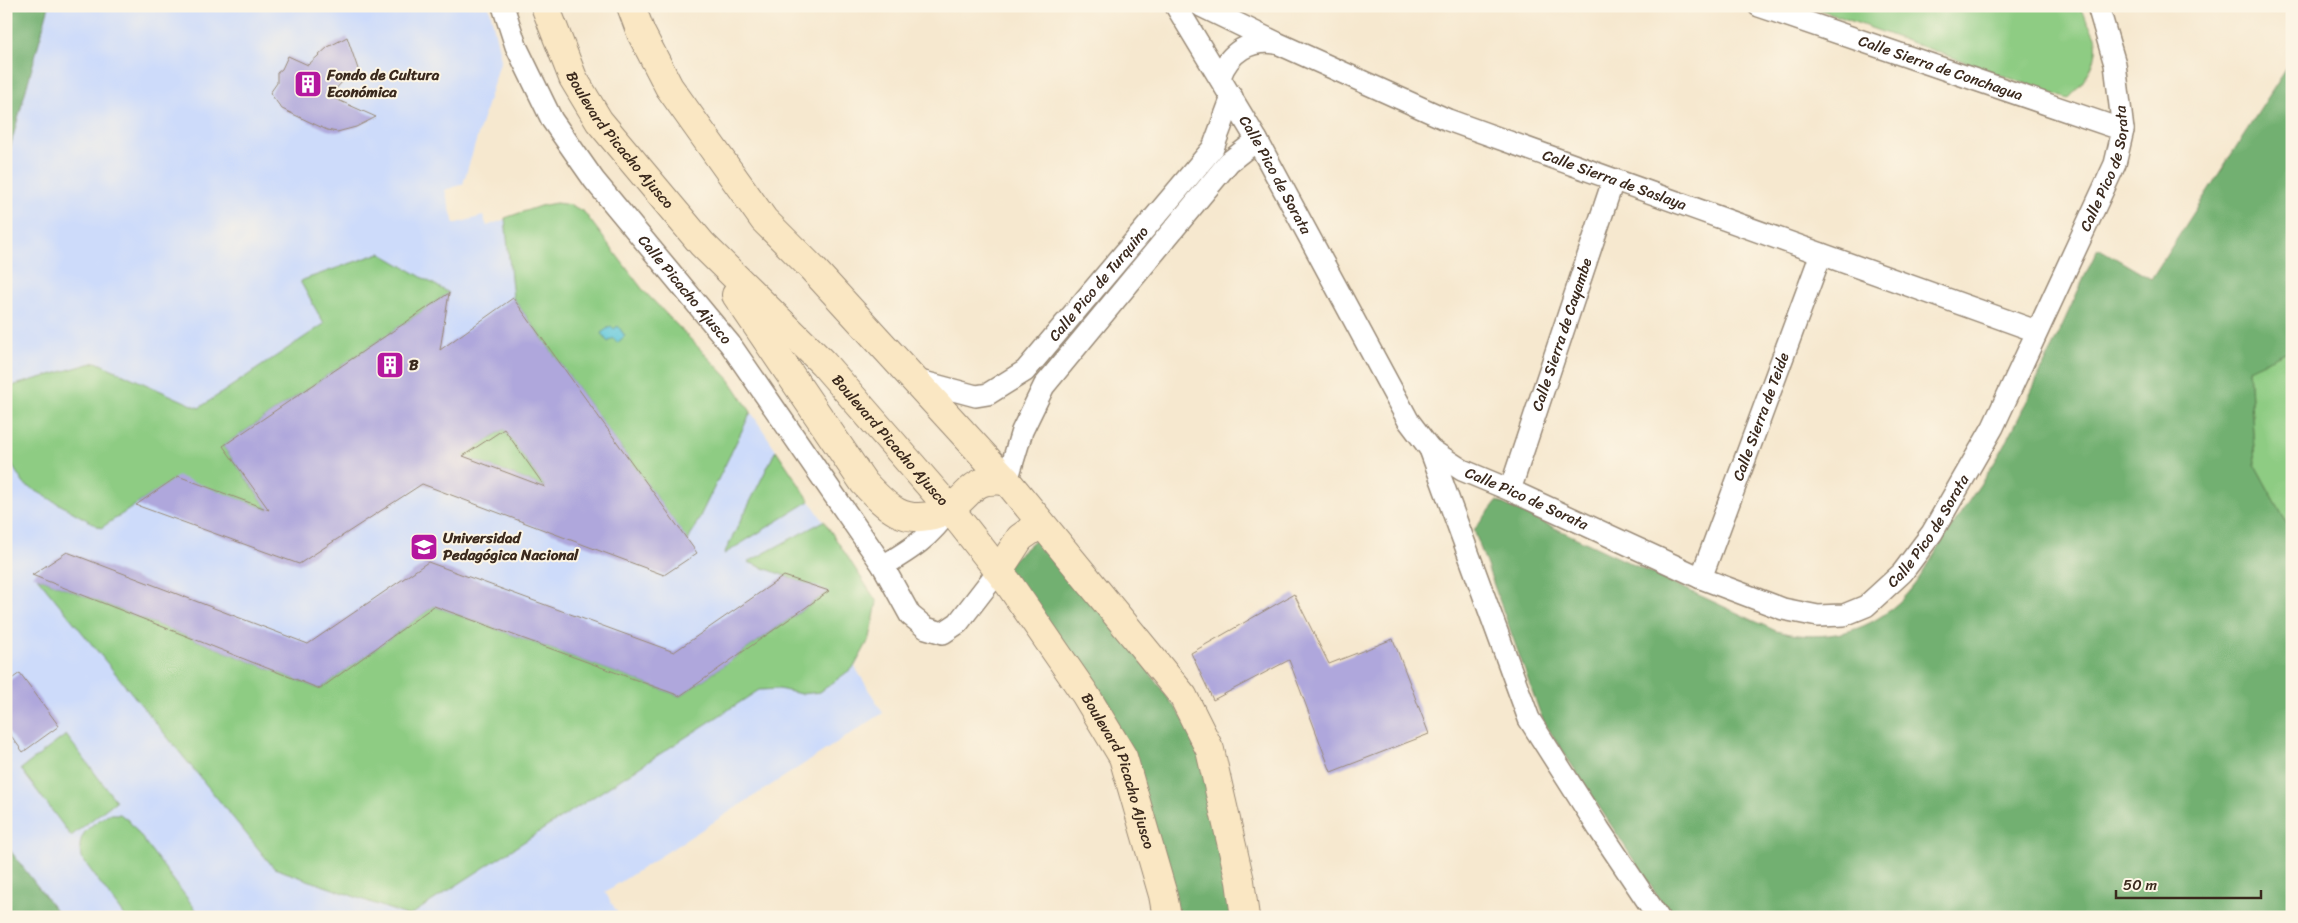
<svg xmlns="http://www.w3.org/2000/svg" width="2298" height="923" font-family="Sriracha,sans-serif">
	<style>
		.built { fill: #cddbfa }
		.green { fill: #8ecc83; stroke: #647b50 }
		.forest { fill: #72b071; stroke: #566d48 }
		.water { fill: #60c8dc; stroke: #4e797d }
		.building { fill: #afa7dc; fill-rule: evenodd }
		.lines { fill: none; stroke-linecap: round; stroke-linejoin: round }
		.street-casing { stroke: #988976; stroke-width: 24 }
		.secondary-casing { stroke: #988976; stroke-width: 30 }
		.street { stroke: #fff; stroke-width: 21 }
		.secondary { stroke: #fae7c3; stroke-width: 28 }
		.labels { text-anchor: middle; stroke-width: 4; stroke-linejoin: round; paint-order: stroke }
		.street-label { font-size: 15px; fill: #3b2a1e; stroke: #fcf5e5 }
		.poi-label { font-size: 15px; font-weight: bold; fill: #3b2a1e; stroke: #fcf5e5; text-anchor: start }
	</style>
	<rect width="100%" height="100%" fill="#fcf5e5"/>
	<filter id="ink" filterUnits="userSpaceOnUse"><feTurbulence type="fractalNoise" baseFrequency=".02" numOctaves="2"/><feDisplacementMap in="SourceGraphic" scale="10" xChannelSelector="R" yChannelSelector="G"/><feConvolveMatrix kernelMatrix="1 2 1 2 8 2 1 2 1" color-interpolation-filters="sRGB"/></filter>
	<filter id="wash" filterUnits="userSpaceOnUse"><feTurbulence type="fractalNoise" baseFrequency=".0096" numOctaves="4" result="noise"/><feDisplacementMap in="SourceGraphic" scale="20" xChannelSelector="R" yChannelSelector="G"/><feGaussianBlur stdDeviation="1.12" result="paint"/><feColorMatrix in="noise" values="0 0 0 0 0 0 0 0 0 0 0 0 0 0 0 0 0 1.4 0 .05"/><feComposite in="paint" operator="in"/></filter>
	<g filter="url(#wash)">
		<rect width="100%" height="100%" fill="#f6e8cf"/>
		<path class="built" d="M49 6H489L501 59 463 184 445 190 454 224 483 216 487 226 540 206 556 203 571 205 584 212 643 291 729 379 877 602 870 638 855 667 883 713 605 892 620 917H61L6 845V162Z"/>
		<g class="green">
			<path d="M1810 6H2079C2084 16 2091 27 2095 37 2102 59 2082 85 2068 99Z"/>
			<path d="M556 203 571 205 584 212 643 290 729 379 751 412 688 541 513 298 505 218 540 206Z"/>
			<path d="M380 253 449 293 223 446 269 510 178 477 101 528 24 484 6 456V391L15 385 96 362 199 408 324 324 300 281Z"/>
			<path d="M2292 349V533L2255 465 2249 368Z"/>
			<path d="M504 429 545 487 463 456Z"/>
			<path d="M776 450 810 501 724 554Z"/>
			<path d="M824 521 877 602 870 638 854 667 820 692 801 694 779 689 759 690 409 916 274 868 37 577 320 689 434 606 680 696 828 592 748 562Z"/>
			<path d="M66 735 116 801 71 836 21 769Z"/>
			<path d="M108 814H120L129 821 196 910 197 917H125L81 857C76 832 90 827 108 814Z"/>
		</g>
		<g class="forest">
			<path d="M6 6H49L6 162Z"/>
			<path d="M2292 60V349L2249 369 2255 465 2292 533V917H1671L1543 721 1474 530 1497 501 1776 631C1816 641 1857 636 1890 610 1916 590 1931 558 1949 531 1968 501 1991 471 2008 439 2040 377 2068 311 2098 248L2151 279Z"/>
			<path d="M1047 529 1206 751 1244 917H1167L1125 754 1004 568Z"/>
			<path d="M6 845 61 917H6Z"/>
		</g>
		<path class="water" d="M611 326 614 329 618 326 625 336 617 343 613 338 608 342 601 333Z"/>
		<g id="blocks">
			<g class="building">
				<path d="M347 37 359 72 345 79 329 96 376 117 356 127 337 132 327 130 282 109 270 93 277 83V73L282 69 288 56 308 65 328 47Z"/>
				<path d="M449 293 440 350 513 298 697 553 664 575 422 484 299 564 136 505 178 476 269 510 223 446ZM504 429 545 487 463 456Z"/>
				<path d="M67 552 308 644 428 562 674 652 784 576 829 591 680 696 434 606 320 689 32 575Z"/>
				<path d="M1294 594 1329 664 1393 639 1429 734 1331 772 1289 660 1213 700 1191 653Z"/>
				<path d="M20 673 59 726 23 752 6 729V683Z"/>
			</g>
		</g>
	</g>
	<g filter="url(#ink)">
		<use href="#blocks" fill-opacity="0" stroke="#988976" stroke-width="1"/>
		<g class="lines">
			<defs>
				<g id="street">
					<path id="s1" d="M503 6 516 46 552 120 594 180 730 344 883 566 910 615 926 628 943 633 958 623 999 570"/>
					<path id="s2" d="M1176 6 1257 140 1408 420 1430 449 1529 719 1599 829 1658 917"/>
					<path id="s3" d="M1201 6 1277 43 1448 120 2036 331"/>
					<path id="s4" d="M1759 6 2123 130"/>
					<path d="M1220 77C1229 52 1250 39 1276 43"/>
					<path id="s5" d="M916 380 976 396 988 394 1025 371 1213 148 1232 97"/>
					<path id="s6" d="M1430 449 1462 470 1510 490 1701 578 1783 609 1818 616 1844 615 1866 606 1902 573 1932 533 1993 427 2115 164 2123 130 2115 64 2098 6"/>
					<path d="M1007 481 1022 431 1044 386 1229 162 1257 140"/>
					<path id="s7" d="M1510 490 1613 181"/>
					<path d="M883 566C913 548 929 538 950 509"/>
					<path id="s8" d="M1701 578 1821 254"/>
				</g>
				<g id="secondary">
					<path id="s9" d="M545 6 573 78 599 121 702 244 823 363 950 509 1009 584 1085 694 1123 757 1163 895 1167 917"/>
					<path d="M631 6 641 33 669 87 764 220 812 268 1007 481 1183 696 1210 750 1240 881 1245 917"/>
					<path d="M736 295 864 483C886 506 902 525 937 514 941 512 947 511 951 508 975 490 971 478 1007 481"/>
					<path d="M999 570 1020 538 1041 523"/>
				</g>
			</defs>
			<use href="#street" class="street-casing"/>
			<use href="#secondary" class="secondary-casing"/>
			<use href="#street" class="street"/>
			<use href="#secondary" class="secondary"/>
		</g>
	</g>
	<defs>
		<symbol id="building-square" viewBox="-11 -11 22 22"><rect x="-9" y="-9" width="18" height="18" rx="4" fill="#b5179e" stroke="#fcf5e5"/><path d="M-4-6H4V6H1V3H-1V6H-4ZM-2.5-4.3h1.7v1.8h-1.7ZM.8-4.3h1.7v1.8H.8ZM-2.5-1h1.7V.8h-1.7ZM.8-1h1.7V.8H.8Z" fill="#fff"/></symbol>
		<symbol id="university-square" viewBox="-11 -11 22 22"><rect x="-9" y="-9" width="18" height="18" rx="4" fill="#b5179e" stroke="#fcf5e5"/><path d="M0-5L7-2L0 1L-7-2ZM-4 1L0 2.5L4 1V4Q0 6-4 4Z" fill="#fff"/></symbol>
	</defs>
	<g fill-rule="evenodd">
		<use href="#building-square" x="292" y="68" width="32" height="32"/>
		<use href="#building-square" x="374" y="349" width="32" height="32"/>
		<use href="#university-square" x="408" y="531" width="32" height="32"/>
	</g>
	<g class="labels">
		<g class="street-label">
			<text dy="5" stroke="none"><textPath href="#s4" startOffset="192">Calle Sierra de Conchagua</textPath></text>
			<text dy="5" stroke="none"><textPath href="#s9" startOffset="155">Boulevard Picacho Ajusco</textPath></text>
			<text dy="5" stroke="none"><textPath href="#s6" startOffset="978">Calle Pico de Sorata</textPath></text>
			<text dy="5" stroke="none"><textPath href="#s2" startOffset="196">Calle Pico de Sorata</textPath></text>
			<text dy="5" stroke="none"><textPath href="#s3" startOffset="449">Calle Sierra de Saslaya</textPath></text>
			<text dy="5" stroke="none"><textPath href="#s5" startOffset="232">Calle Pico de Turquino</textPath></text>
			<text dy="5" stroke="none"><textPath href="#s1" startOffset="340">Calle Picacho Ajusco</textPath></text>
			<text dy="5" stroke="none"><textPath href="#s7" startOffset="164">Calle Sierra de Cayambe</textPath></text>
			<text dy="5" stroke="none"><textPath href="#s8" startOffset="172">Calle Sierra de Teide</textPath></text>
			<text dy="5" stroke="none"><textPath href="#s9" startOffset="560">Boulevard Picacho Ajusco</textPath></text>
			<text dy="5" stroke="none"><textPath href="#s6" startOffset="109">Calle Pico de Sorata</textPath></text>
			<text dy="5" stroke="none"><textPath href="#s6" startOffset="572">Calle Pico de Sorata</textPath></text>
			<text dy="5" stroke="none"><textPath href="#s9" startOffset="965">Boulevard Picacho Ajusco</textPath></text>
		</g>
		<g class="poi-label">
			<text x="327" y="80">Fondo de Cultura<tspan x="327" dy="17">Económica</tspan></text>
			<text x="409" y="370">B</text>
			<text x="443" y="543">Universidad<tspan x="443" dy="17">Pedagógica Nacional</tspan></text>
		</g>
	</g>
	<rect width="2298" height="923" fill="none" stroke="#fcf5e5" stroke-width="25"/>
	<path d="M2116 890v8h145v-8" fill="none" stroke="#3b2a1e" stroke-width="2.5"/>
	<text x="2123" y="890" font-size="15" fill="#3b2a1e" stroke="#fcf5e5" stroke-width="4" paint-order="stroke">50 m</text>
</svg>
